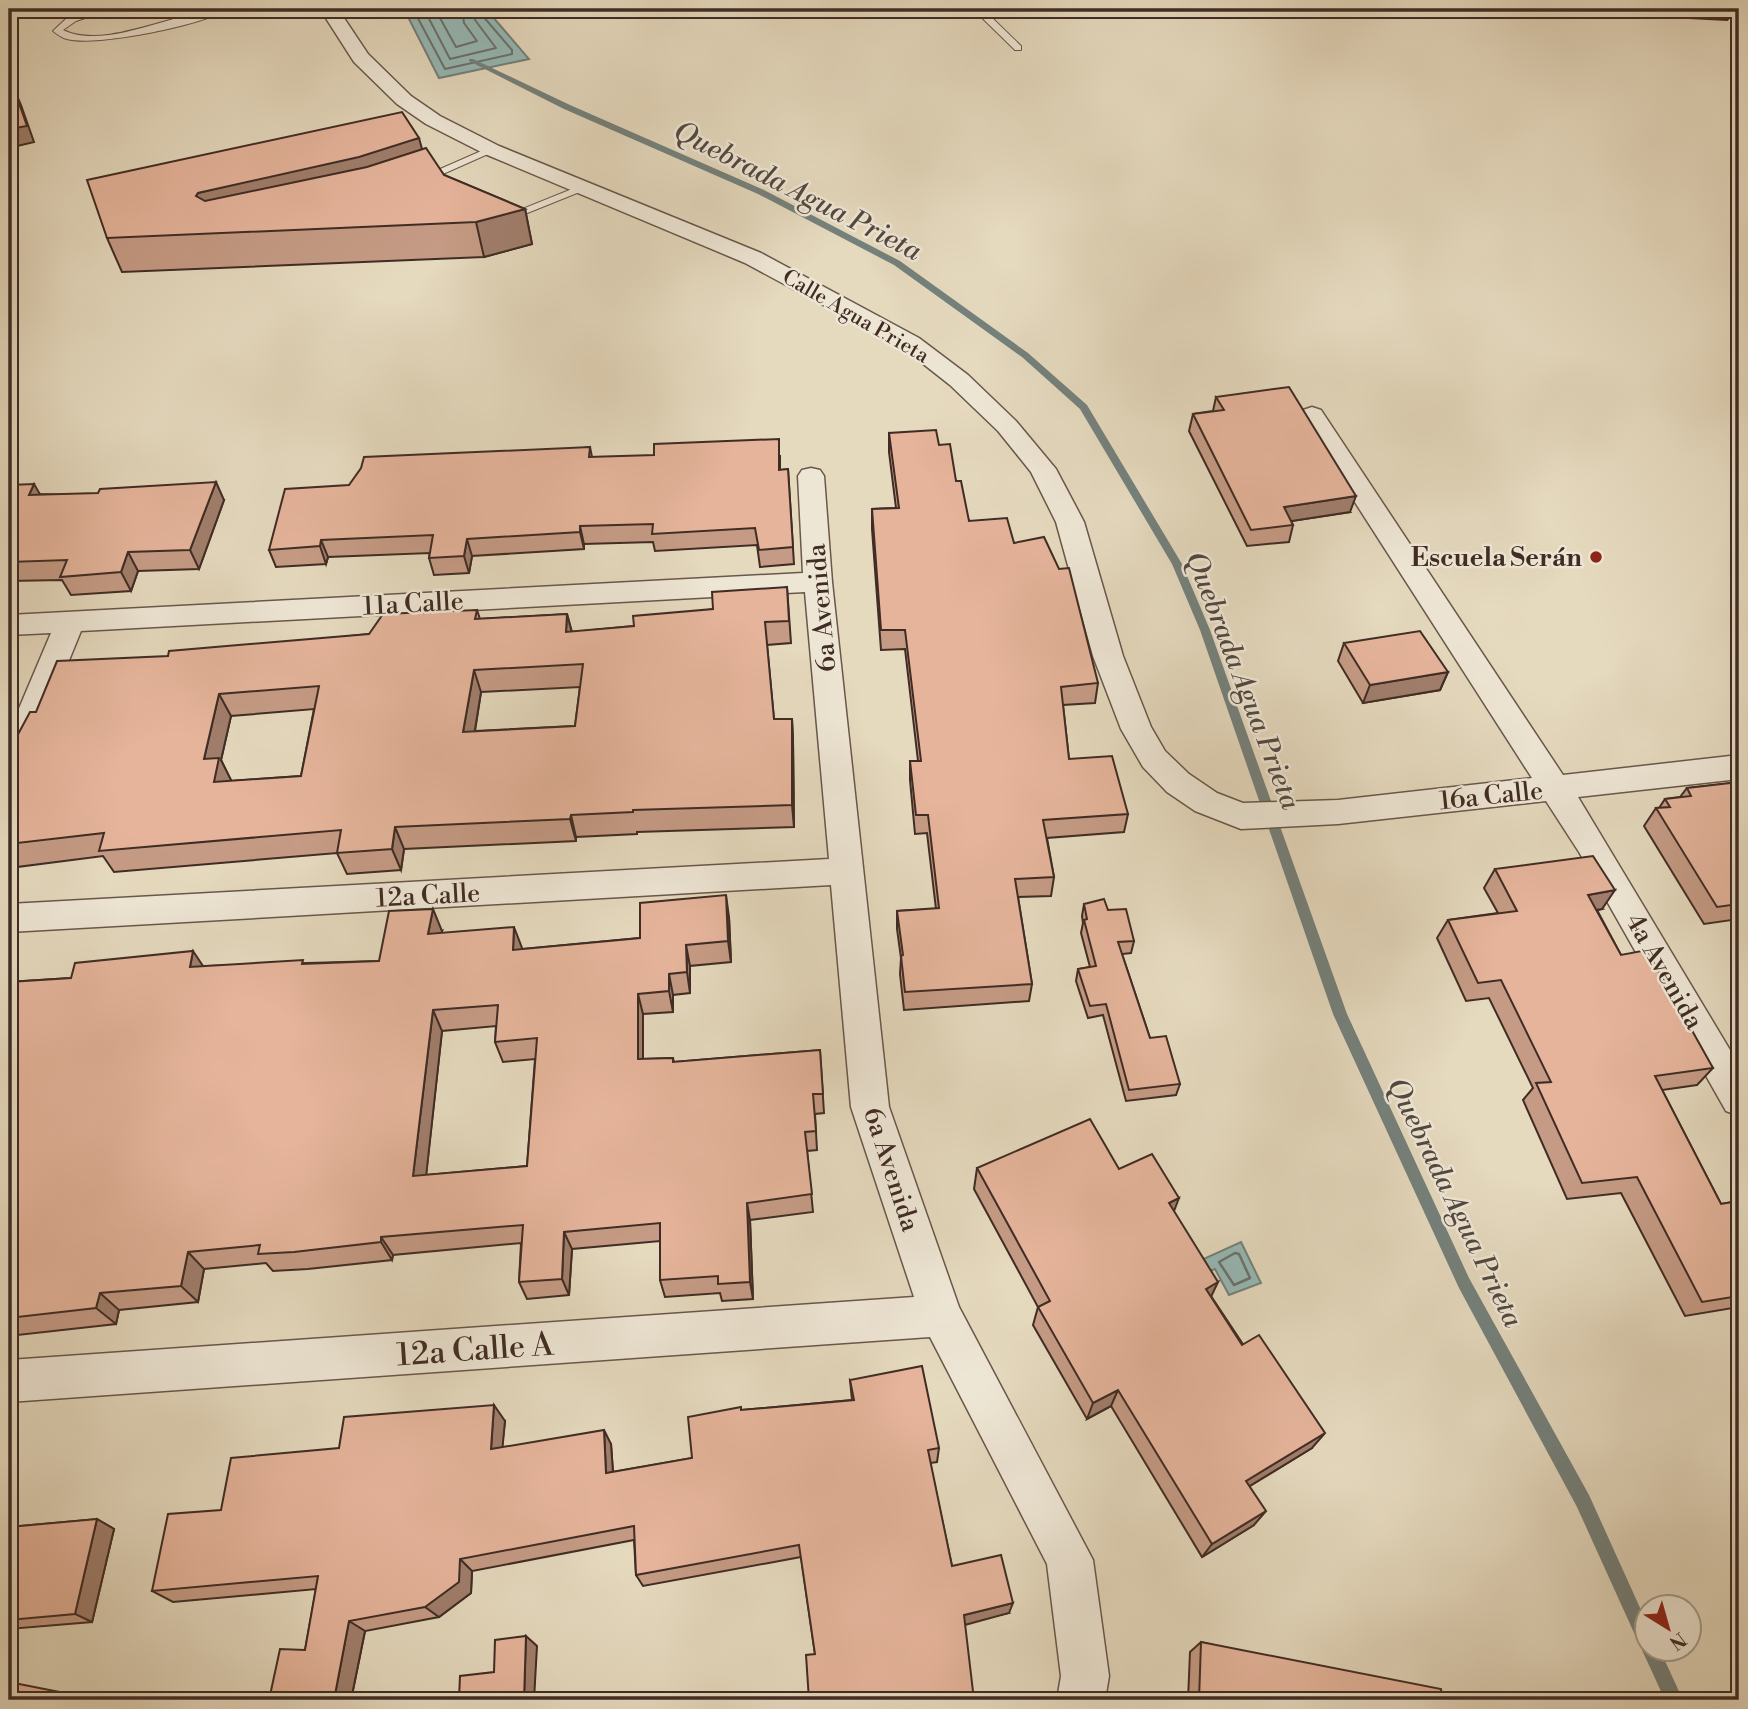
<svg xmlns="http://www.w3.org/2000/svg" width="1748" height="1709" font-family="'Libre Bodoni',serif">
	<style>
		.water { fill: #96b9b6; stroke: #74817c; stroke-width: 2 }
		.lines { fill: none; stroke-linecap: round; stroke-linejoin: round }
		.shore-far1 { stroke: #6b726d; stroke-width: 2 }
		.shore { stroke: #6b726d; stroke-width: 2.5 }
		.stream { fill: #74817c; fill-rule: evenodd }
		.lane-casing { stroke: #69574a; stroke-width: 2 }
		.street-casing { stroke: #69574a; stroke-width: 3 }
		.lane { fill: #eee6d5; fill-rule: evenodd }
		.street { fill: #eee6d5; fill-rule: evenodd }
		.wall { fill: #c59b85; stroke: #402c24; stroke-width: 2; fill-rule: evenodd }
		.shaded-wall { fill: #a07e6c; stroke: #402c24; stroke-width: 2 }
		.building { fill: #e5b49b; stroke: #402c24; stroke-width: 2; fill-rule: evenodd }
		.poi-dot { fill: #8f2418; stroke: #eee6d5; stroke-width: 2.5 }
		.labels { text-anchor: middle; stroke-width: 5; stroke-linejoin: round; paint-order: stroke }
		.far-street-label { font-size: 21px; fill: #402c24; stroke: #eee6d5 }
		.poi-label { font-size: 26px; font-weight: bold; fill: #402c24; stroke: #eee6d5; text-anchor: end }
		.street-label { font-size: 26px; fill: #402c24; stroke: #eee6d5 }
		.water-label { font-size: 28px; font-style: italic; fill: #514841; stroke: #eee6d5 }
		.near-street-label { font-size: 32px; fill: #402c24; stroke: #eee6d5 }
	</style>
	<rect width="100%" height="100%" fill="#e5d9be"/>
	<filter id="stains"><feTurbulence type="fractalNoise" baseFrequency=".00286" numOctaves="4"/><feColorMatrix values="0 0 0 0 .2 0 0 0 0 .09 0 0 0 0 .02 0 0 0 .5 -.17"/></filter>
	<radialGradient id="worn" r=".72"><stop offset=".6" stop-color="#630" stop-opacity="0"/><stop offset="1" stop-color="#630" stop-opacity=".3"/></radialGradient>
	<g class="water">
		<path d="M404 9H486L529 59 439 78Z"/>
		<path d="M1241 1242 1261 1283 1229 1295 1215 1269 1202 1274 1197 1262Z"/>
	</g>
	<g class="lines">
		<g class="shore-far1">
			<path d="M413 9 445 69 512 54V50L482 15 481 9"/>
			<path d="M424 9 450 59 496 48 475 20 472 9"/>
			<path d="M435 9 456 47 477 41 464 23 462 9"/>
		</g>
		<path class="shore" d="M1235 1253 1239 1254 1250 1278 1234 1285 1219 1262Z"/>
		<path class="stream" d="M469 59H473L570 105 764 190 900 261 1028 353 1087 405 1182 564 1210 630 1347 1014 1469 1278 1589 1495 1646 1621V1650H1660L1683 1700H1665L1642 1650 1643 1648 1640 1646 1577 1507 1459 1288 1333 1014 1200 630 1172 564 1080 409 1022 357 894 265 758 194 564 109 469 61Z"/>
		<defs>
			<g id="lane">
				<path d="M96 9H112L76 21 63 30C107 52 184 7 228 9 204 25 95 47 67 39 62 38 57 34 53 31L69 16Z"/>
				<path d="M973 9H983L1021 46V50H1015Z"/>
				<path d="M488 148 497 150 425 182 415 180Z"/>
				<path d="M582 185 592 187 510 220 500 218Z"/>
			</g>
			<g id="street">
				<path d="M320 9H338L368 54 411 96 440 116 499 146 761 253 919 338 968 375 1016 421 1056 469 1084 522 1123 656 1151 727 1165 751 1189 774 1217 793 1243 803 1338 800 1532 778 1299 415 1303 410 1312 407 1321 410 1563 775 1739 755V779L1578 797 1739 1065V1116L1726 1111 1579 852 1546 801 1338 824 1241 829 1195 811 1167 792 1143 767 1121 729 1093 656 1056 522 1031 472 998 431 950 385 903 348 745 263 485 154 426 124 397 104 354 62Z"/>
				<path d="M811 468 820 470 824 476 832 582 889 1107 959 1307 1093 1560 1109 1676 1105 1700H1057L1061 1676 1047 1564 930 1337 9 1402V1360L914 1297 851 1107 831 885 9 932V904L829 859 805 592 81 631 25 768 20 776 9 780V732L51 633 9 635V615L803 573 798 476 802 470Z"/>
			</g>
		</defs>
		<use href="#lane" class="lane-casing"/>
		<use href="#street" class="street-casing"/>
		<use href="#lane" class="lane"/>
		<use href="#street" class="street"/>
	</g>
	<g class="wall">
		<path d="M1685 9H1737L1727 20 1689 18Z"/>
		<path d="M422 149 444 175 525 209 532 244 484 257 122 272 107 238Z"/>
		<path d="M1216 397 1350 512 1291 521 1293 525 1289 542 1247 546 1189 431 1193 414 1213 411Z"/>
		<path d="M889 433 939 445 956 481 969 521 1014 543 1098 683 1095 703 1063 705 1069 759 1128 814 1124 832 1047 838 1054 877 1051 896 1018 897 1032 984 1029 1001 904 1010 900 974 901 958 897 929V911L936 909 927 833 915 834 910 780V761H918L905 649 881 650 872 529V509L896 508 889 452Z"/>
		<path d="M590 447 592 457 780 456V470L788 469 794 564 760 567 757 545 655 551 653 542 584 544V549L472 556 469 573 434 575 429 558 430 553 328 557 326 564 276 567 269 550 349 485Z"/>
		<path d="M9 485 40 494 224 500 199 569 138 571 131 591 71 595 62 580 9 581Z"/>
		<path d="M787 587 791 643 767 645 774 719H792L793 741 794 827 637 832V834L576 837V841L404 849 401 870 347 874 337 853 114 872 103 856 9 868V751L36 712 168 656 369 634 477 610 480 619 567 614 572 632 634 626 713 609ZM580 687 575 726 475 731 481 692ZM314 709 301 776 231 781 221 760 231 716Z"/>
		<path d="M1344 643 1448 672 1440 690 1363 703 1338 661Z"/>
		<path d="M1739 782V919L1704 924 1644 826 1656 808H1659L1665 799 1680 797 1687 788Z"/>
		<path d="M1495 869 1602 909 1597 910 1621 955 1713 1068 1697 1085 1662 1090 1721 1204 1739 1201V1307L1685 1316 1621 1193 1567 1199 1523 1100 1533 1088 1489 998 1466 1001 1437 938 1448 920 1498 913 1484 888Z"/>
		<path d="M1084 904 1108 910 1134 941 1131 953 1122 954 1150 1038 1180 1084 1176 1095 1126 1101 1103 1015 1088 1018 1076 981 1078 969 1090 967 1081 933 1083 923 1082 916Z"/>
		<path d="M729 917 731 962 690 966V993L673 995V1012L643 1014V1059L673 1058 674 1062 820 1050 824 1113 815 1114 817 1150 807 1151 813 1212 750 1220 753 1299 722 1301 720 1293 665 1297 660 1280V1241L572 1249 569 1295 527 1299 519 1282 521 1243 393 1255 392 1260 308 1269 273 1271 266 1263 204 1269 198 1302 119 1310 116 1324 9 1336V982L71 978 204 966 379 961 442 931 441 933 522 949 640 938ZM496 1026 495 1042 503 1062 535 1059 527 1166 426 1175 442 1031Z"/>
		<path d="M977 1168 1119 1169 1174 1212 1211 1296 1312 1448 1250 1486 1254 1525 1202 1557 1111 1406 1087 1419 1033 1325 1038 1307 974 1189Z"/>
		<path d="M850 1380 939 1448 937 1462 930 1463 952 1566 1009 1613 815 1654 801 1557 643 1586 636 1575 634 1540 472 1571 471 1593 439 1617 365 1631 351 1700H269L305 1650 316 1589 173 1602 152 1591 221 1510 339 1448 505 1421 502 1447 611 1444 613 1472 692 1458 742 1410 852 1400Z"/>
		<path d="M97 1519 114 1529 92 1622 9 1629V1527Z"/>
		<path d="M1201 1642 1442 1700H1188L1190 1652Z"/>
	</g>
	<g class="shaded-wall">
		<path d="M1732 9H1737L1727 20Z"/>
		<path d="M14 89 21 105 34 142 9 148V129Z"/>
		<path d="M419 138 428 171 209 231 196 196 198 193Z"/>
		<path d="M525 209 532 244 484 257 476 222Z"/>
		<path d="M216 482 224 500 199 569 190 550Z"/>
		<path d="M34 484 45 503 29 495Z"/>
		<path d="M1356 496 1350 512 1279 523 1284 507Z"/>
		<path d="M580 526 584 544V549L580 532Z"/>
		<path d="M467 539 472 556 469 573 464 556Z"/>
		<path d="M321 540 328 557 326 564 320 546Z"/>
		<path d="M128 552 138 571 131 591 121 572Z"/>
		<path d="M567 614 573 637 566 632Z"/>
		<path d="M474 670 481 692 471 754 463 732Z"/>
		<path d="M1448 672 1440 690 1363 703 1370 685Z"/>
		<path d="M219 694 231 716 221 760 231 780 226 804 214 782 204 759Z"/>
		<path d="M792 719 793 741 794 827 792 805Z"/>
		<path d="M571 815 576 837V841L570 819Z"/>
		<path d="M395 827 404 849 401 870 392 849Z"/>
		<path d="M1615 890 1602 909 1576 914 1588 895Z"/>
		<path d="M726 895 729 917 731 962 728 941Z"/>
		<path d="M433 909 442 931 438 955 428 934Z"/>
		<path d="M514 927 522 948 521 971 513 950Z"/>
		<path d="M686 945 690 966V993L687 972Z"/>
		<path d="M193 951 207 972 190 967Z"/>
		<path d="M669 974 673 995V1012L669 991Z"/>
		<path d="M638 994 643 1014V1079L638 1059Z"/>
		<path d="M433 1010 442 1031 424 1195 413 1176Z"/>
		<path d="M1179 1198 1171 1219 1169 1203Z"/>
		<path d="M747 1203 750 1220 753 1299 750 1282Z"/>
		<path d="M564 1232 572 1249 569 1295 562 1279Z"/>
		<path d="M381 1237 393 1255 392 1260 381 1242Z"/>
		<path d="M188 1252 204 1269 198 1302 181 1286Z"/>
		<path d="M1218 1282 1209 1301 1206 1289Z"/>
		<path d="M100 1293 119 1310 116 1324 96 1308Z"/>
		<path d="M1118 1390 1111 1406 1087 1419 1093 1403Z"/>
		<path d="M494 1405 505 1421 501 1463 491 1449Z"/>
		<path d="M604 1430 611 1444 614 1487 606 1473Z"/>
		<path d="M1325 1433 1312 1448 1235 1495 1246 1481Z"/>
		<path d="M1266 1511 1254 1525 1202 1557 1212 1544Z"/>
		<path d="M97 1519 114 1529 92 1622 75 1614Z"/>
		<path d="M460 1559 472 1571 471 1593 439 1617 425 1607Z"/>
		<path d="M1013 1603 1009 1613 961 1626 964 1615Z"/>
		<path d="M349 1621 365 1631 351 1700H334Z"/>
		<path d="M526 1636 537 1646 534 1700H524Z"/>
	</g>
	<g class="building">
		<path d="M9 85 10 89H14L27 126 9 129Z"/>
		<path d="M402 112 419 138 359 157 198 193 196 196 205 201 367 167 426 148 444 175 525 209 476 222 107 238 87 180Z"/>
		<path d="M1289 387 1356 496 1284 507 1293 525 1251 530 1193 414 1224 410 1216 397Z"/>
		<path d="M936 430 939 445 950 444 956 481H961L969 521 1007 518 1014 543 1044 537 1059 569 1069 568 1098 683 1061 687 1069 759 1112 756 1128 814 1043 820 1054 877 1015 879 1032 984 905 992 901 956 903 955 897 911 939 908 928 815H916L910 761H921L905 630H881L872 509 899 508 889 433Z"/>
		<path d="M779 439V470L788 469 793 547 759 550 755 528 652 534 653 524 580 526V532L467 539 464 556 429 558 433 535 321 540 320 546 269 550 285 489 349 485 361 468 364 457 590 447 589 457 654 455V444Z"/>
		<path d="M216 482 190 550 128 552 121 572 60 577 67 560 9 562V485L34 484 29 495 98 493 100 489Z"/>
		<path d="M787 587 789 621 765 622 774 719H792V805L633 810V812L571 815 570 819 395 827 392 849 337 853 341 830 99 851 104 833 9 844V751L30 712H36L57 661 168 656 169 651 369 634 383 614 477 610 475 619 567 614 566 632 634 626 633 616 713 609 712 592ZM583 664 575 726 463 732 474 670ZM319 686 301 776 214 782 219 758 204 759 219 694Z"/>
		<path d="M1420 631 1448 672 1370 685 1344 643Z"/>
		<path d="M1739 782V904L1717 907 1656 808 1670 807 1665 799 1691 796 1687 788Z"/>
		<path d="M1593 856 1615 890 1588 895 1621 955 1647 950 1713 1068 1655 1076 1721 1204 1739 1201V1296L1702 1302 1637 1177 1582 1183 1536 1083 1551 1082 1501 980 1478 983 1448 920 1517 911 1495 869Z"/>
		<path d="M726 895 728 941 686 945 687 972 669 974V991L638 994V1059L673 1058V1062L820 1050 823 1094H813L816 1131 805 1132 812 1194 747 1203 750 1282 718 1284V1276L660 1280V1223L564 1232 562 1279 519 1282 523 1225 381 1237V1242L294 1252 258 1254 260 1245 188 1252 181 1286 100 1293 96 1308 9 1318V982L71 978 75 963 193 951 190 967 303 960 302 964 379 961 389 911 433 909 428 934 514 927 513 950 640 938V903ZM498 1005 495 1042 537 1038 527 1166 413 1176 433 1010Z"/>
		<path d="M1104 899 1108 910 1126 909 1134 941 1118 942 1150 1038 1166 1036 1180 1084 1129 1090 1106 1004 1090 1006 1078 969 1096 966 1084 920 1087 919 1084 904Z"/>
		<path d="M1090 1119 1119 1169 1152 1154 1179 1198 1169 1203 1218 1282 1206 1289 1242 1345 1259 1335 1325 1433 1246 1481 1266 1511 1212 1544 1118 1390 1093 1403 1038 1307 1050 1301 977 1168Z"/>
		<path d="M922 1366 939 1448 928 1450 952 1566 1001 1555 1013 1603 964 1615 974 1700H809L806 1655 815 1654 799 1545 636 1575 634 1526 460 1559 459 1582 425 1607 349 1621 334 1700H269L280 1649 305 1650 318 1576 152 1591 168 1514 221 1510 231 1458 339 1448 344 1417 494 1405 491 1449 604 1430 606 1473 692 1458 688 1417 741 1407V1410L854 1400 850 1380Z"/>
		<path d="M97 1519 75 1614 9 1620V1527Z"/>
		<path d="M526 1636 524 1700H425L459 1699 460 1676 494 1672 495 1640Z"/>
		<path d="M1201 1642 1441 1689 1442 1700H1199Z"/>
		<path d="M9 1682 100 1700H9Z"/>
	</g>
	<circle class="poi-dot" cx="1596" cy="557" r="7"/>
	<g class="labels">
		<g class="far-street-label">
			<text transform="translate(856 316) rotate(30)" y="7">Calle Agua Prieta</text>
		</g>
		<g class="poi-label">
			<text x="1582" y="566">Escuela Serán</text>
		</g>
		<g class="street-label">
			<text transform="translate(413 603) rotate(-3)" y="9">11a Calle</text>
			<text transform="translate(821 608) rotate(-95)" y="9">6a Avenida</text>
			<text transform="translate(1491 795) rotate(-6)" y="9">16a Calle</text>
			<text transform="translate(428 895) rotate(-3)" y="9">12a Calle</text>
			<text transform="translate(1665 971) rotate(60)" y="9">4a Avenida</text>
			<text transform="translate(892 1169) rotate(72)" y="9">6a Avenida</text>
		</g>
		<g class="water-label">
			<text transform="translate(798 190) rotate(27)" y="10">Quebrada Agua Prieta</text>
			<text transform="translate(1244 680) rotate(69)" y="10">Quebrada Agua Prieta</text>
			<text transform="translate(1456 1202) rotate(64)" y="10">Quebrada Agua Prieta</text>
		</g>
		<g class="near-street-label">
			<text transform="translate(475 1349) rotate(-4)" y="11">12a Calle A</text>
		</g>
	</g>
	<rect width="1748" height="1709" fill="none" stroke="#e5d9be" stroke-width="35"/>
	<rect x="10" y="10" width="1727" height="1688" fill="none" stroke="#402c24" stroke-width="3.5"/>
	<rect x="18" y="18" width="1713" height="1674" fill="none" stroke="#402c24" stroke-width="2"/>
	<g transform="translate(1668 1628) rotate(143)"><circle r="33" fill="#eee6d5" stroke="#a89c8e" stroke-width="2"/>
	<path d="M0-5L12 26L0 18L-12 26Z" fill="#8f2418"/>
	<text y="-10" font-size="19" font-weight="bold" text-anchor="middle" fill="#402c24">N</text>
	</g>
	<rect width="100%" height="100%" filter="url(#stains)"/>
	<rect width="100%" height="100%" fill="url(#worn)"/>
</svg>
